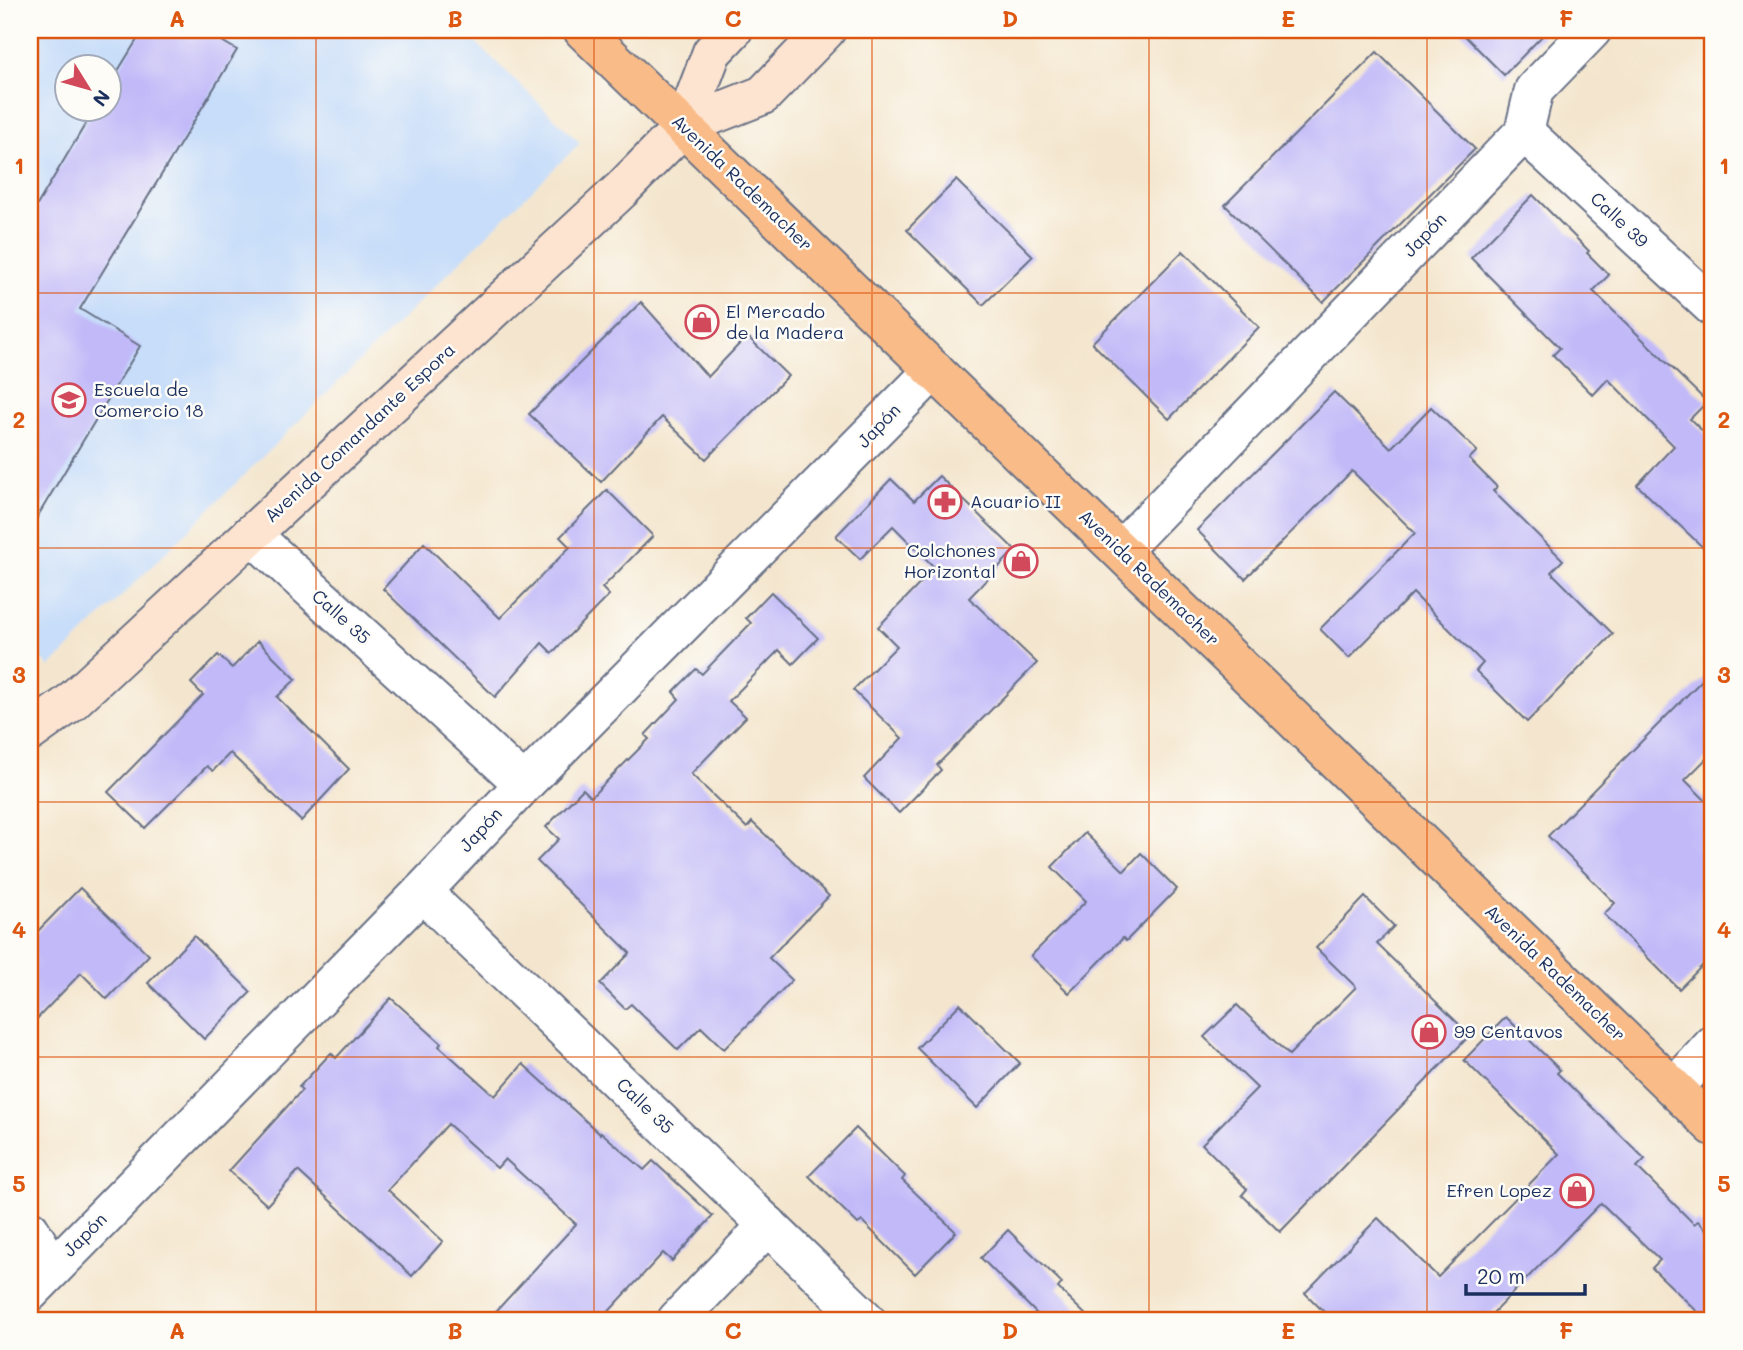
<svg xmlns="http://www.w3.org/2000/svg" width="1743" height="1350" font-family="Mali,sans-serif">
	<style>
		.built { fill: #c7ddf9; fill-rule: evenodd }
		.building { fill: #c1b9f8 }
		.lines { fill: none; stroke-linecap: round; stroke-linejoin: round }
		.street-casing { stroke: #676f85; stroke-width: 42 }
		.secondary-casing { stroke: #676f85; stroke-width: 42 }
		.primary-casing { stroke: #676f85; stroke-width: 42 }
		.street { stroke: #fff; stroke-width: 38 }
		.secondary { stroke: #fde4d0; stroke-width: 38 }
		.primary { stroke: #f9bc89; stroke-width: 38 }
		.grid { fill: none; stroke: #de5710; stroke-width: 2; stroke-opacity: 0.55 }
		.labels { text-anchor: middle; stroke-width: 5; stroke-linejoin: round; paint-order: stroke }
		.street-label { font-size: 18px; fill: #1b2f5e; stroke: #fdfcf7 }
		.poi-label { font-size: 18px; fill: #1b2f5e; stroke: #fdfcf7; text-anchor: start }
		.neatline { fill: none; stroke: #de5710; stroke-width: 2.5 }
		.grid-label { font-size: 23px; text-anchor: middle; font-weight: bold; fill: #de5710 }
	</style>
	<rect width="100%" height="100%" fill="#fdfcf7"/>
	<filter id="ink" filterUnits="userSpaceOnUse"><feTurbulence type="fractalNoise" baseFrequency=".0143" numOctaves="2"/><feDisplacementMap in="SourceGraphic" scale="14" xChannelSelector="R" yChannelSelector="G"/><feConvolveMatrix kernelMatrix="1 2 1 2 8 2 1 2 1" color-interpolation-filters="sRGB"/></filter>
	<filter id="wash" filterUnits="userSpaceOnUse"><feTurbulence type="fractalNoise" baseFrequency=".00686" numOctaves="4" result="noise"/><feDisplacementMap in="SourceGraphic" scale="28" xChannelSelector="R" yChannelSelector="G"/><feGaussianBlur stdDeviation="1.57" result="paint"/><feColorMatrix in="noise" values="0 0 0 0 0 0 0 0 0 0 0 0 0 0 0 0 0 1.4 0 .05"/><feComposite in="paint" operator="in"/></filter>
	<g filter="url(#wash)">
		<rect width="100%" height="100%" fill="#f4e6ce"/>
		<path class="built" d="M30 30H463L580 143 50 667 30 648ZM66 66H108V108H66Z"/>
		<g id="blocks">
			<g class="building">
				<path d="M143 30H203L237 50 80 309 140 346 30 529V217L95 108H108V87Z"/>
				<path d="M1459 30H1548L1504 75Z"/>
				<path d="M1377 52 1475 149 1323 302 1225 205Z"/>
				<path d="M956 180 1033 256 983 305 907 230Z"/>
				<path d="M1533 195 1589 251 1587 253 1609 275 1593 291 1707 402 1690 419 1713 441V557L1637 485 1674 446 1608 379 1593 395 1553 355 1560 348 1471 258Z"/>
				<path d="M1183 251 1259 327 1169 419 1092 343Z"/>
				<path d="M641 302 708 377 747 336 788 376 706 459 662 417 601 482 529 414Z"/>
				<path d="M1334 392 1391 448 1431 407 1477 451 1469 459 1497 487 1493 491 1563 560 1551 572 1613 634 1527 722 1476 671 1483 663 1413 593 1349 658 1320 629 1415 533 1352 471 1245 579 1197 530Z"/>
				<path d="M939 476 1015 550 969 598 1037 663 937 765 941 770 899 813 864 778 902 738 853 690 897 646 878 627 935 568 893 526 860 559 836 536 891 479 914 501Z"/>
				<path d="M607 490 653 536 602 588 609 595 552 653 542 643 495 697 383 589 424 543 500 618 570 547 560 537Z"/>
				<path d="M771 592 818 638 793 664 779 650 729 701 746 717 691 774 747 828 752 822 829 896 769 958 792 980 724 1049 701 1027 678 1050 631 1004 625 1009 600 984 630 953 537 861 559 839 546 827 583 789 591 797 649 739 645 735 679 699 673 692 696 669 702 674 751 623 746 618Z"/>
				<path d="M258 641 296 679 277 697 349 769 301 821 230 753 213 771 207 766 145 828 108 792 203 695 191 683 218 655 232 668Z"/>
				<path d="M1713 669V752L1685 780 1713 808V955L1679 989 1604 914 1615 903 1548 836Z"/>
				<path d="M1085 833 1124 871 1141 853 1177 889 1126 941 1123 938 1069 993 1031 956 1086 901 1052 867Z"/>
				<path d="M80 888 149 955 107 999 81 973 30 1026V939Z"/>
				<path d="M1365 897 1394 926 1377 944 1470 1035 1280 1232 1242 1195 1247 1189 1202 1144 1257 1088 1204 1037 1237 1005 1289 1055 1356 987 1316 948Z"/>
				<path d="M194 936 251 992 204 1039 148 983Z"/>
				<path d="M391 998 441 1043 439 1046 495 1096 523 1064 600 1134 601 1132 644 1170 653 1161 713 1216 672 1261 663 1253 601 1320H488L576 1224 505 1159 497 1168 448 1124 388 1190 443 1241 412 1276 298 1171 267 1205 229 1171 302 1090 299 1087 331 1053 336 1058Z"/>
				<path d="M960 1004 1020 1063 977 1108 917 1048Z"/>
				<path d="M1506 1017 1560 1070 1557 1073 1645 1159 1637 1167 1694 1224 1698 1221 1713 1236V1320H1706L1652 1268 1660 1260 1601 1203 1486 1320H1332L1305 1293 1378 1218 1438 1277 1559 1154 1464 1060Z"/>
				<path d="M856 1128 905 1176 902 1180 956 1232 915 1274 862 1221 858 1224 809 1176Z"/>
				<path d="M1008 1230 1062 1283 1058 1288 1091 1320H1043L981 1258Z"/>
			</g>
		</g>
	</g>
	<g filter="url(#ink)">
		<use href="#blocks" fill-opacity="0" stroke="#676f85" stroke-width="2"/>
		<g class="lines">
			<defs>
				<g id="street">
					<path d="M1524 132 1713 307"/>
					<path d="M251 534 524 784"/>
					<path d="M1121 550 1524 132 1534 90 1592 30"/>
					<path d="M422 892 866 1320"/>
					<path d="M1674 1088 1713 1045"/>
					<path d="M30 1230 53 1268"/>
					<path d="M30 1292 422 892 524 784 934 370"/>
					<path d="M677 1320 768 1225"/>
				</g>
				<g id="secondary">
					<path d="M684 126 712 52 733 30"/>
					<path d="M30 732 69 704 621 190 684 126 763 95 826 30"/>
				</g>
				<path id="primary" d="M583 30 1713 1126"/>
			</defs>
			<use href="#street" class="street-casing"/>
			<use href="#secondary" class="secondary-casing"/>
			<use href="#primary" class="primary-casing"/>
			<use href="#street" class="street"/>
			<use href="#secondary" class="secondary"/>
			<use href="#primary" class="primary"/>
		</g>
	</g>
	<path class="grid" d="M316 30V1320M594 30V1320M872 30V1320M1149 30V1320M1427 30V1320M30 293H1713M30 548H1713M30 802H1713M30 1057H1713"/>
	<defs>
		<symbol id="shop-ring" viewBox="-11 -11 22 22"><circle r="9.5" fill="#fdfcf7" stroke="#d1495b" stroke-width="1.5"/><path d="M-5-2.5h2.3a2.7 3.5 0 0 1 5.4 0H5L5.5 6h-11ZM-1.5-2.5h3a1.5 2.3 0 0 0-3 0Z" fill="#d1495b"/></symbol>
		<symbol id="school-ring" viewBox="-11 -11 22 22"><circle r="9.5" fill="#fdfcf7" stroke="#d1495b" stroke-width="1.5"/><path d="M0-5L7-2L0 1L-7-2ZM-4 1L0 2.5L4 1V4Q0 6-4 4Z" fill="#d1495b"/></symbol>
		<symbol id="pharmacy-ring" viewBox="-11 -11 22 22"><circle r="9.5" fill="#fdfcf7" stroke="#d1495b" stroke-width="1.5"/><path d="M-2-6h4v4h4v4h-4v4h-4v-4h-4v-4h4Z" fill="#d1495b"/></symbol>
	</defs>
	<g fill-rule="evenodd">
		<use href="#shop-ring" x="683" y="303" width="38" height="38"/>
		<use href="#school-ring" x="50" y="381" width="38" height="38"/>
		<use href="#pharmacy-ring" x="926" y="483" width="38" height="38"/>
		<use href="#shop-ring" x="1002" y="542" width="38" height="38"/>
		<use href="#shop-ring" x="1410" y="1013" width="38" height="38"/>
		<use href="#shop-ring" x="1558" y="1172" width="38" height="38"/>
	</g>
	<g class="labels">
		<g class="street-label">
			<text transform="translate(742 183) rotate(44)" y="6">Avenida Rademacher</text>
			<text transform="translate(1619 220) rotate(43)" y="6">Calle 39</text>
			<text transform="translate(1425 235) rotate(-46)" y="6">Japón</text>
			<text transform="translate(879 426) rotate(-46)" y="6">Japón</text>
			<text transform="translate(360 433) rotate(-43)" y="6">Avenida Comandante Espora</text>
			<text transform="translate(1149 578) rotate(44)" y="6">Avenida Rademacher</text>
			<text transform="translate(341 617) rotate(42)" y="6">Calle 35</text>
			<text transform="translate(481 830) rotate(-47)" y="6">Japón</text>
			<text transform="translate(1555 973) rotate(44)" y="6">Avenida Rademacher</text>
			<text transform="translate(645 1106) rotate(44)" y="6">Calle 35</text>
			<text transform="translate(85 1235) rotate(-45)" y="6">Japón</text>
		</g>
		<g class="poi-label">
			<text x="726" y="318">El Mercado<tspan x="726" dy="21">de la Madera</tspan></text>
			<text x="94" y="396">Escuela de<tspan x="94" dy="21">Comercio 18</tspan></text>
			<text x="970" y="508">Acuario II</text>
			<text x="996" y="557" text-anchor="end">Colchones<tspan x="996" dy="21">Horizontal</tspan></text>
			<text x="1454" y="1038">99 Centavos</text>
			<text x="1552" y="1197" text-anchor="end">Efren Lopez</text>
		</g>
	</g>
	<rect width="1743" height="1350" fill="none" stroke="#fdfcf7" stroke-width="77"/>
	<g transform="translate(88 88) rotate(127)"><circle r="33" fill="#fdfcf7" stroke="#a3aaba" stroke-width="2"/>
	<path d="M0-5L12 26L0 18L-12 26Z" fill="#d1495b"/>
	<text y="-10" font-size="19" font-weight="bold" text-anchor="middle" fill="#1b2f5e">N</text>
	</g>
	<path d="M1466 1284v10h119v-10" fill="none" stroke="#1b2f5e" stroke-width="3.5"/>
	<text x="1477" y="1284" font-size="21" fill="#1b2f5e" stroke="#fdfcf7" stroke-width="5" paint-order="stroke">20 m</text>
	<rect x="38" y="38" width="1666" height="1274" class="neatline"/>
	<g class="grid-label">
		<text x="177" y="27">A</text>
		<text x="455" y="27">B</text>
		<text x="733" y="27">C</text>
		<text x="1010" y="27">D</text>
		<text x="1288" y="27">E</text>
		<text x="1566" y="27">F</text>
		<text x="19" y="174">1</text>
		<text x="1724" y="174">1</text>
		<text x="19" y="428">2</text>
		<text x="1724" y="428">2</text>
		<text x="19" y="683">3</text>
		<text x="1724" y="683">3</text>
		<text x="19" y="938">4</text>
		<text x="1724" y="938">4</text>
		<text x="19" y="1192">5</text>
		<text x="1724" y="1192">5</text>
		<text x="177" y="1339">A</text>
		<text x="455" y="1339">B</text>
		<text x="733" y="1339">C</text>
		<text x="1010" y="1339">D</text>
		<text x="1288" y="1339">E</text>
		<text x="1566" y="1339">F</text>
	</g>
</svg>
